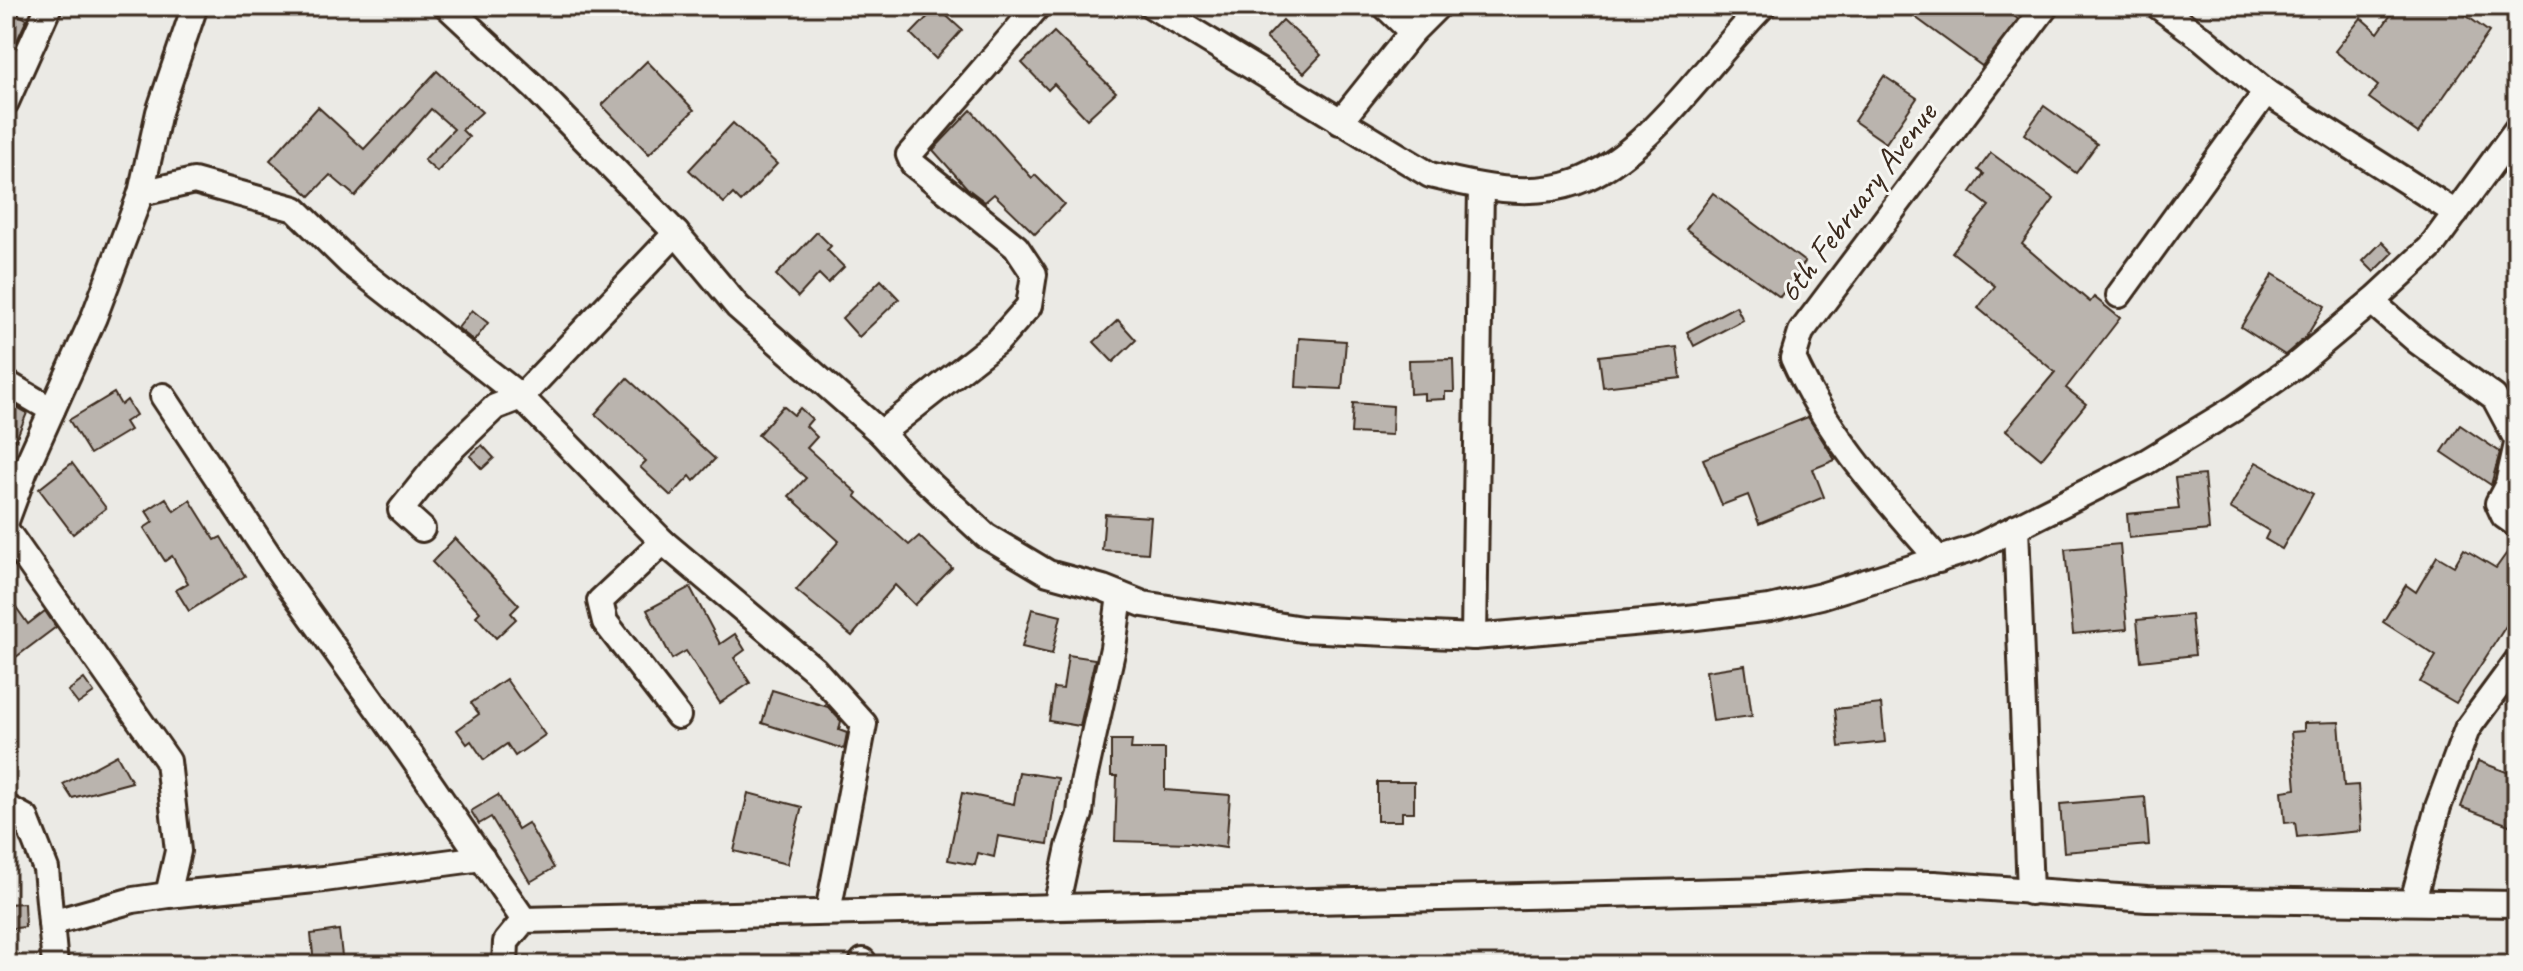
<svg xmlns="http://www.w3.org/2000/svg" width="2523" height="971" font-family="Caveat,sans-serif">
	<style>
		.building { fill: #bab4ae; stroke: #3b2a1e; stroke-width: 2 }
		.lines { fill: none; stroke-linecap: round; stroke-linejoin: round }
		.minor-casing { stroke: #3b2a1e; stroke-width: 30 }
		.minor { stroke: #f6f6f2; stroke-width: 24 }
		.labels { text-anchor: middle; stroke-width: 6; stroke-linejoin: round; paint-order: stroke }
		.street-label { font-size: 34px; fill: #3b2a1e; stroke: #f6f6f2 }
	</style>
	<rect width="100%" height="100%" fill="#ebeae5"/>
	<filter id="ink" filterUnits="userSpaceOnUse"><feTurbulence type="fractalNoise" baseFrequency=".0125" numOctaves="2"/><feDisplacementMap in="SourceGraphic" scale="16" xChannelSelector="R" yChannelSelector="G"/><feConvolveMatrix kernelMatrix="1 2 1 2 8 2 1 2 1" color-interpolation-filters="sRGB"/></filter>
	<g filter="url(#ink)">
		<g class="building">
			<path d="M1900 6H2000L2018 19 1982 66Z"/>
			<path d="M2397 6H2453L2489 32 2418 133 2369 98 2378 86 2335 51 2361 18 2378 33Z"/>
			<path d="M937 7 962 30 936 59 911 34Z"/>
			<path d="M17 14 27 19 14 47 6 42V33Z"/>
			<path d="M1283 20 1321 55 1304 73 1266 38Z"/>
			<path d="M1054 32 1116 92 1087 119 1054 84 1048 90 1022 63Z"/>
			<path d="M647 61 694 110 649 154 602 105Z"/>
			<path d="M437 71 482 112 462 130 469 137 437 172 424 160 454 129 431 109 355 196 330 175 310 196 270 160 318 107 364 149Z"/>
			<path d="M1884 76 1917 98 1886 143 1854 121Z"/>
			<path d="M2044 106 2097 144 2076 173 2024 134Z"/>
			<path d="M971 110 1032 178 1035 175 1064 204 1035 234 994 194 985 202 968 189 933 150Z"/>
			<path d="M733 123 777 164 741 202 733 194 724 203 689 170Z"/>
			<path d="M1991 153 2054 199 2022 244 2090 302 2094 297 2120 318 2066 388 2086 404 2041 459 2006 430 2055 372 1978 308 1995 286 1952 252 1989 206 1971 192 1984 174 1978 170Z"/>
			<path d="M1713 193 1805 262 1780 297 1686 229Z"/>
			<path d="M817 232 831 246 827 250 844 267 828 283 819 274 798 297 776 275Z"/>
			<path d="M2382 242 2393 253 2374 272 2363 261Z"/>
			<path d="M2273 274 2325 306 2306 337 2285 355 2241 327Z"/>
			<path d="M881 280 899 299 859 337 842 318Z"/>
			<path d="M1736 306 1743 320 1694 346 1687 332Z"/>
			<path d="M472 310 488 323 474 341 458 328Z"/>
			<path d="M1118 320 1136 340 1113 362 1094 342Z"/>
			<path d="M1299 338 1346 341 1342 389 1296 387Z"/>
			<path d="M1677 347 1681 378 1603 387 1599 356Z"/>
			<path d="M1453 359 1454 392H1445V399L1424 400V393L1410 394 1409 360Z"/>
			<path d="M627 378 715 459 694 481 690 476 671 496 640 467 646 461 595 414Z"/>
			<path d="M114 393 121 405 127 400 136 415 125 422 130 430 90 454 69 420Z"/>
			<path d="M6 401 27 413 6 463Z"/>
			<path d="M1353 403 1393 406 1392 435 1351 433Z"/>
			<path d="M783 406 794 415 800 408 812 419 806 426 817 437 807 448 857 493 855 496 909 545 919 536 952 568 915 605 895 585 852 636 796 590 839 541 789 496 806 478 758 435Z"/>
			<path d="M1808 417 1835 460 1813 469 1824 497 1759 524 1748 495 1722 505 1703 459Z"/>
			<path d="M2460 425 2500 452 2491 485 2442 452Z"/>
			<path d="M482 445 494 458 482 469 470 456Z"/>
			<path d="M2256 462 2313 494 2282 549 2265 539 2269 531 2230 508Z"/>
			<path d="M72 463 106 508 73 534 39 489Z"/>
			<path d="M2204 475 2209 530 2129 538 2127 514 2179 509 2175 478Z"/>
			<path d="M166 498 174 511 190 500 215 540 221 537 245 576 189 611 176 590 188 583 172 556 165 561 144 528 153 522 146 511Z"/>
			<path d="M1105 514 1151 517 1148 553 1102 550Z"/>
			<path d="M455 538 519 605 511 613 516 619 496 638 476 616 480 612 432 562Z"/>
			<path d="M2516 540 2517 609 2456 703 2420 682 2436 656 2383 622 2406 585 2416 592 2437 556 2454 566 2464 549 2496 568Z"/>
			<path d="M2120 544 2127 629 2073 634 2065 549Z"/>
			<path d="M690 587 720 644 735 634 745 650 734 658 750 683 720 703 686 651 672 659 647 610Z"/>
			<path d="M6 593 28 624 45 611 56 627 12 660 6 651Z"/>
			<path d="M1032 609 1061 616 1052 654 1022 647Z"/>
			<path d="M2191 615 2195 655 2141 661 2137 620Z"/>
			<path d="M1068 655 1095 659 1080 726 1049 721 1054 688 1063 689Z"/>
			<path d="M1745 665 1752 716 1713 721 1706 671Z"/>
			<path d="M84 679 94 693 78 704 68 691Z"/>
			<path d="M506 679 545 735 515 756 507 744 484 760 471 741 467 744 457 730 479 714 471 703Z"/>
			<path d="M772 690 828 707 841 721 839 730 847 733 844 749 762 723Z"/>
			<path d="M1881 704 1885 742 1839 747 1835 709Z"/>
			<path d="M2339 722 2344 786 2358 785 2361 831 2297 837 2295 822 2285 823 2282 791 2296 789 2291 732 2304 731V723Z"/>
			<path d="M1111 740H1132L1131 749H1165V790L1230 795 1226 848 1191 843 1115 841 1117 776H1111Z"/>
			<path d="M117 755 132 782 72 798 63 784Z"/>
			<path d="M2478 761 2517 776V828L2461 807Z"/>
			<path d="M1019 772 1058 778 1048 844 998 836 994 857 978 853 975 865 948 860 962 793 1014 804Z"/>
			<path d="M1377 782H1414V812H1402V821H1377Z"/>
			<path d="M748 793 802 807 787 864 734 851Z"/>
			<path d="M498 795 518 829 528 823 554 868 530 882 491 817 479 824 471 811Z"/>
			<path d="M2145 797 2149 845 2064 852 2060 804Z"/>
			<path d="M24 903 25 927 6 929V904Z"/>
			<path d="M339 930 343 965H314L311 934Z"/>
		</g>
		<g class="lines">
			<defs>
				<g id="minor">
					<path d="M447 6 534 87 676 233 738 307 881 433 914 469 986 536 1048 573 1103 588 1143 604 1302 629 1474 637 1688 618 1770 608 1821 596 1975 548 2146 462 2235 408 2295 366 2376 298 2430 248 2517 129"/>
					<path d="M1152 6 1430 175C1476 186 1529 199 1576 182 1649 156 1709 60 1763 6"/>
					<path d="M1385 6 1412 32"/>
					<path d="M2158 6 2203 39 2266 92 2456 213"/>
					<path d="M6 102 49 6"/>
					<path d="M1340 122 1412 32 1438 6"/>
					<path d="M141 193 194 181 295 209 350 263 521 397 663 542 815 670 864 724 828 912"/>
					<path d="M2119 295 2266 92"/>
					<path d="M2372 302 2417 341 2494 397 2517 440"/>
					<path d="M6 383 52 410"/>
					<path d="M163 396 283 577 410 754 524 920"/>
					<path d="M881 433 999 340 1029 306 1034 274 1016 247 913 164 909 155 1038 6"/>
					<path d="M2517 444 2508 484 2498 503 2504 516 2517 525"/>
					<path d="M6 521 25 470 94 317 141 193 159 112 195 6"/>
					<path d="M2016 527 2030 892"/>
					<path d="M422 529 401 510 445 455 495 407 521 397 676 233"/>
					<path d="M6 530 168 761 178 851 168 895"/>
					<path d="M663 542 600 601 605 622 678 716"/>
					<path d="M1939 560C1885 498 1827 435 1793 358L1801 332 2046 6"/>
					<path d="M1474 637 1481 187"/>
					<path d="M6 807 26 818 46 869 51 923"/>
					<path d="M2413 901 2438 807 2467 729 2517 661"/>
					<path d="M1056 907 1069 847 1080 814 1083 783 1113 648 1120 595"/>
					<path d="M55 965 51 923 133 900 168 895 324 879 482 858"/>
					<path d="M505 965 506 942 524 920 1770 890 1867 883 1934 884 2147 899 2517 904"/>
					<path d="M863 965V961"/>
				</g>
			</defs>
			<use href="#minor" class="minor-casing"/>
			<use href="#minor" class="minor"/>
		</g>
	</g>
	<g class="labels">
		<g class="street-label">
			<text transform="translate(1856 202) rotate(-53)" y="12">6th February Avenue</text>
		</g>
	</g>
	<rect width="2523" height="971" fill="none" stroke="#f6f6f2" stroke-width="32"/>
	<rect x="16" y="16" width="2491" height="939" fill="none" stroke="#3b2a1e" stroke-width="3" filter="url(#ink)"/>
</svg>
